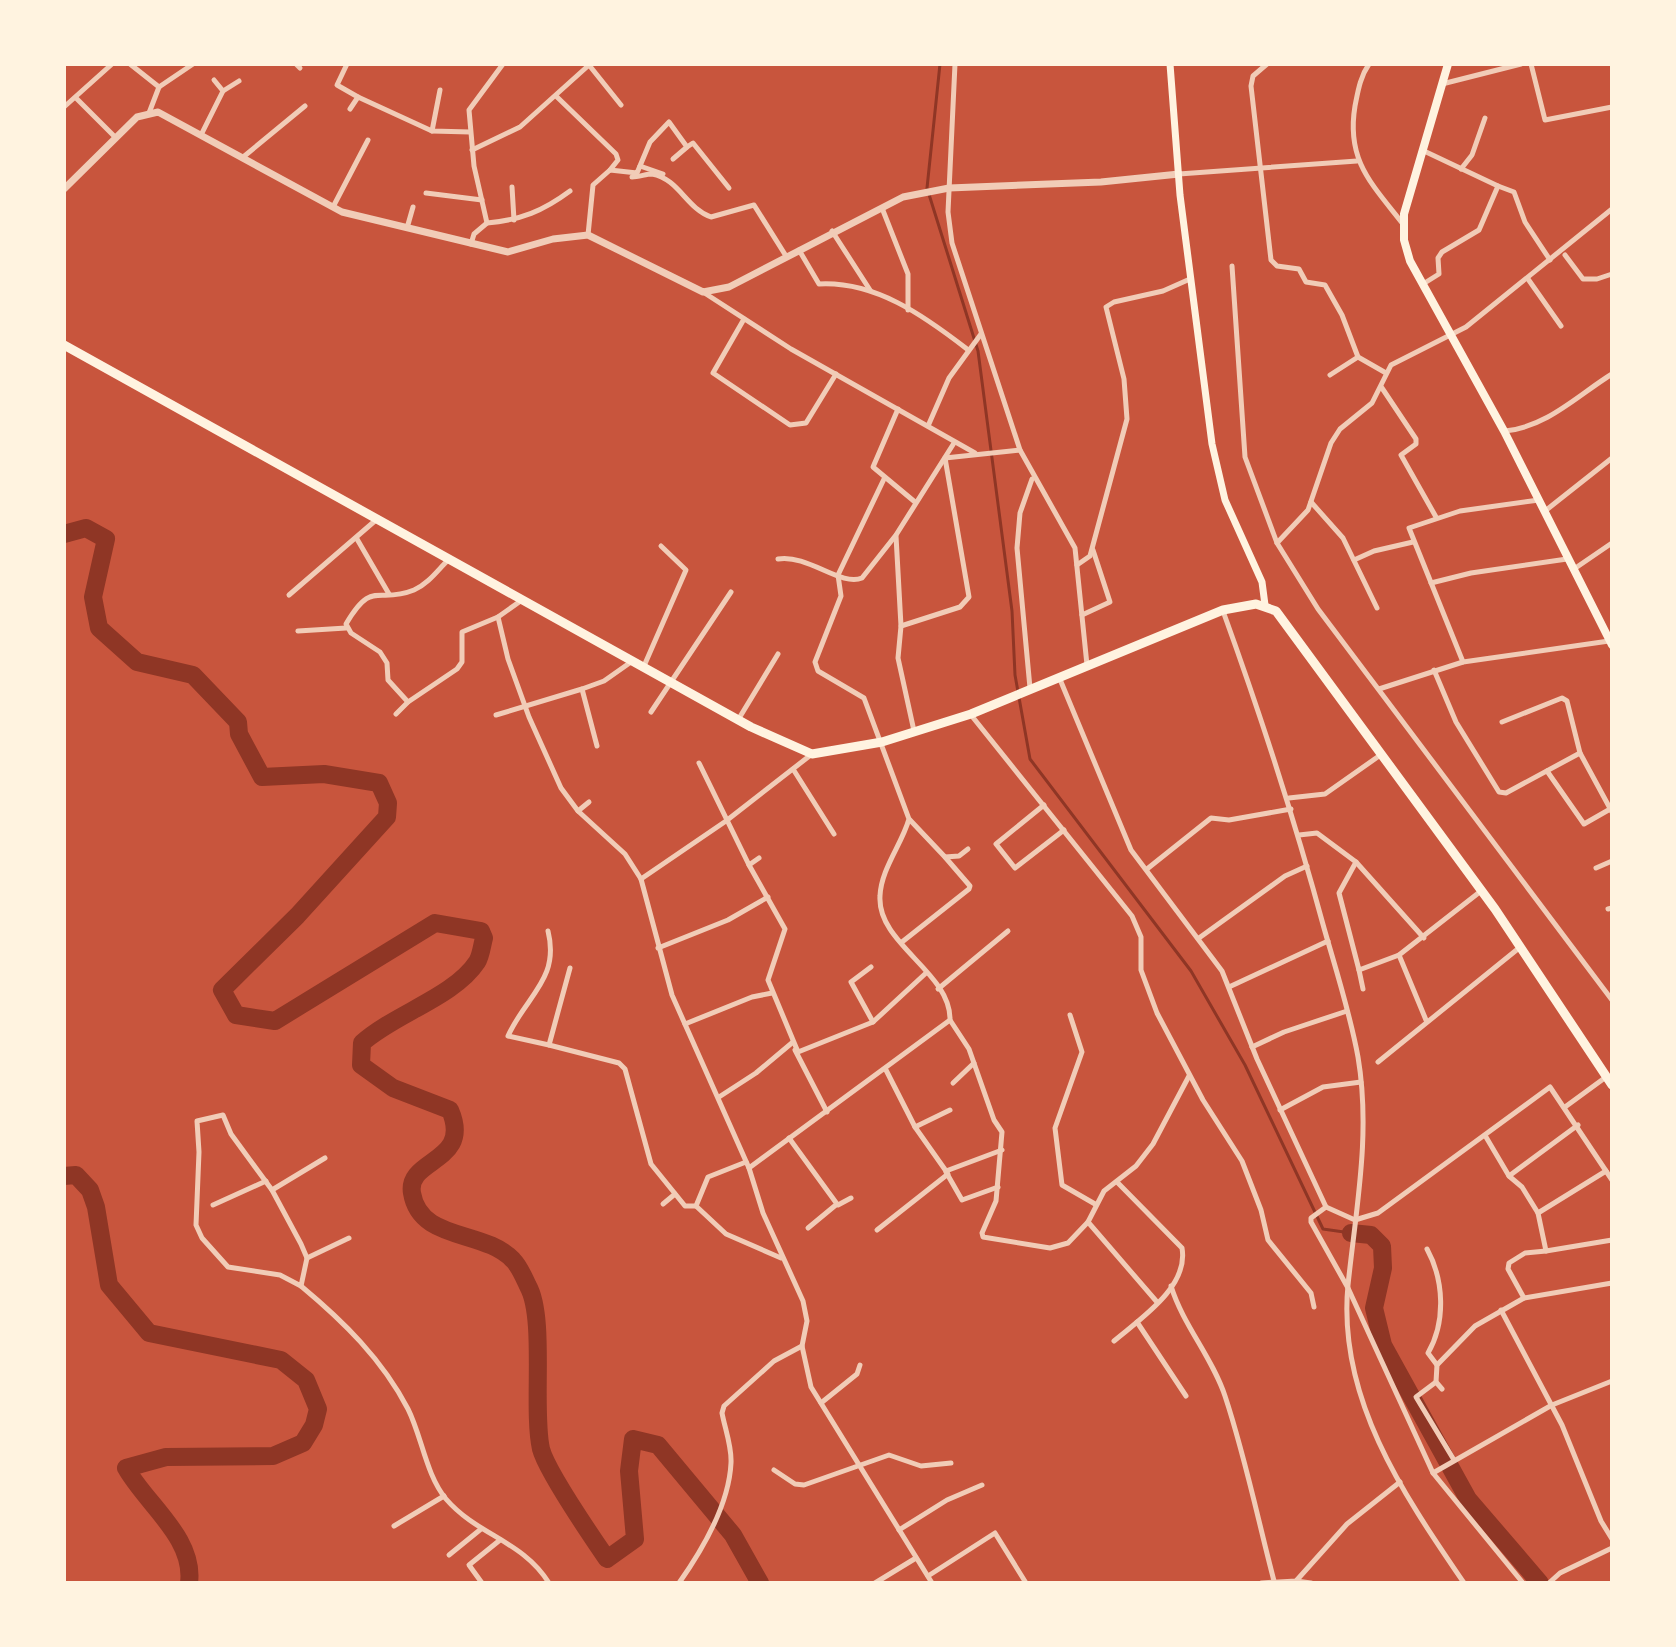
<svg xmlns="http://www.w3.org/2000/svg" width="1676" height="1647" font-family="'Roboto Serif',serif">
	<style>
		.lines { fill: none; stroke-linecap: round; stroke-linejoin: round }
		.stream { stroke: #8f3625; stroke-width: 3 }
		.river { stroke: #8f3625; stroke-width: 18 }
		.minor { stroke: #f1ccb7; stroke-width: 5 }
		.tertiary { stroke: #f1ccb7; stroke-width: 7 }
		.secondary { stroke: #fff3e0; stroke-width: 7 }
		.primary { stroke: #fff3e0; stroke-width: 8 }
		.trunk { stroke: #fff3e0; stroke-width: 9 }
	</style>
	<rect width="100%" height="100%" fill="#c8553d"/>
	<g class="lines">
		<path class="stream" d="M940 64 927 188 978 351 1012 611 1015 675 1030 759 1191 971 1245 1065 1323 1229 1351 1233"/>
		<g class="river">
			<path d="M64 534 86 528 106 539 93 597 99 628 137 662 193 675 238 722 239 734 262 777 324 774 379 783 388 803 387 817 297 916 222 990 236 1015 275 1021 435 923 481 931 484 938C482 945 481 956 477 962 454 997 394 1014 362 1043L361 1065 393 1088 450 1110C473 1163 406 1158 412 1193 420 1242 484 1229 513 1260 520 1267 524 1278 528 1286 546 1318 532 1409 541 1449 547 1472 592 1537 607 1559L635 1539 629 1471 633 1439 658 1445 733 1535 760 1583"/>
			<path d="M64 1176 76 1175 90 1190 96 1207 109 1285 149 1333 281 1360 306 1380 318 1409 314 1425 303 1443 273 1456 166 1457 126 1468C146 1504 195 1538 189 1583"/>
			<path d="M1351 1233 1371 1235 1382 1246 1383 1268 1374 1308 1383 1345 1468 1499 1540 1583"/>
		</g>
		<g class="minor">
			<path d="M130 64 159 87 149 113"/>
			<path d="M296 64 300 68"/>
			<path d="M347 64 337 85 358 97 350 109"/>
			<path d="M955 64 948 212 952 243 1020 450 1075 548 1087 665"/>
			<path d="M1267 64 1253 76 1251 86 1271 260 1277 266 1299 269 1306 282 1325 285 1342 315 1358 357 1386 373"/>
			<path d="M1369 64C1360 77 1358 91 1355 106 1346 160 1371 183 1403 224"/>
			<path d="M1531 64 1545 120 1612 107"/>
			<path d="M1442 84 1521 64"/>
			<path d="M159 87 193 64"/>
			<path d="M440 90 432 131 470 132"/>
			<path d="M223 91 239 81"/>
			<path d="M556 96 616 154 618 160 610 170"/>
			<path d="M358 97 432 131"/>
			<path d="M76 98 114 136"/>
			<path d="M64 107 112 64"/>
			<path d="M202 133 223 91 214 80"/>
			<path d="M472 150 520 127 589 65 621 105"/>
			<path d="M242 158 305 106"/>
			<path d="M673 159 687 147"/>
			<path d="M640 166 663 174"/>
			<path d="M1461 169 1472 155 1485 118"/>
			<path d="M1179 174 1357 161"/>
			<path d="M632 177C639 177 646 174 652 174 679 179 686 208 711 217L754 205 786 256"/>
			<path d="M1498 186 1514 192 1525 222 1550 260"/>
			<path d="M512 187 514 220"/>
			<path d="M426 193 482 200"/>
			<path d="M333 207 368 140"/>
			<path d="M882 208 908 274V310"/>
			<path d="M487 223C521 220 543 211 570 191"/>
			<path d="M407 228 413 207"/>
			<path d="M832 231 870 290"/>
			<path d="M588 235 593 185 610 170 637 173 650 142 669 122 687 147 693 143 729 188"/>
			<path d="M471 244 474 234 487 223 474 166 469 110 503 64"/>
			<path d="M799 250 819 284C875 281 923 315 967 349"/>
			<path d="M1565 255 1583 279H1597L1612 274"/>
			<path d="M1232 266 1245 457 1277 543 1318 609 1612 1000"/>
			<path d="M1528 279 1561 326"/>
			<path d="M1423 284 1439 274 1438 258 1442 252 1479 230 1498 186 1424 151"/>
			<path d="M703 292 791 349 975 453"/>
			<path d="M744 319 713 373 790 425 806 423 836 374"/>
			<path d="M1330 375 1358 357"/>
			<path d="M1382 388 1416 439V444L1401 455 1436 517"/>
			<path d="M898 409 873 467 915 502"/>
			<path d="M928 426 949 378 981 334"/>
			<path d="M1505 431C1547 427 1578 395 1612 374"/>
			<path d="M884 479 838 575 841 596 815 662 818 671 864 698 909 819C902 844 881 869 880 896 877 944 951 972 950 1020L749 1168 763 1213 803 1301 807 1321 802 1346 811 1387 932 1583"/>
			<path d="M1311 502 1343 538 1377 608"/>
			<path d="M1545 511 1612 458"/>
			<path d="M896 536 901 626"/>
			<path d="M357 539 389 594"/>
			<path d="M1277 543 1308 510 1331 443 1340 429 1372 403 1391 365 1466 327 1612 209"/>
			<path d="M778 559C808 554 841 587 862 578L896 535 954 443"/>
			<path d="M1354 560 1374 551 1413 542"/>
			<path d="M1077 565 1090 556 1127 419 1124 379 1106 307 1114 302 1163 291 1190 279"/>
			<path d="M1574 569 1612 543"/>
			<path d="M1431 583 1471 573 1567 559"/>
			<path d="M289 595 376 520"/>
			<path d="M1223 611C1261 716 1295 821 1324 928 1336 970 1350 1013 1358 1057 1371 1134 1356 1208 1348 1285 1337 1398 1404 1495 1464 1583"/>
			<path d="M1082 615 1110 602 1093 550"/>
			<path d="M498 617 508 659 529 717 561 788 578 811 625 854 641 879 672 995 749 1168"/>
			<path d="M298 631 346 628"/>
			<path d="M1463 662 1409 528 1460 511 1539 500"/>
			<path d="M644 666 686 570 661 546"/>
			<path d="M1434 670 1456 722 1499 792 1506 793 1580 753 1567 701 1562 698 1502 722"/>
			<path d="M1059 677 1131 850 1222 971 1257 1059 1326 1207 1355 1220 1378 1213 1550 1087 1612 1180"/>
			<path d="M1030 688 1017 548 1020 513 1032 479"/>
			<path d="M582 689 604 681 631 662"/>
			<path d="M1379 689 1463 662 1609 641"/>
			<path d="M408 702 388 680 387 663 380 652 351 633 346 624C373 578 377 605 414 590 428 584 438 570 448 560"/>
			<path d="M651 712 731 592"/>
			<path d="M396 714 408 702 457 669 462 662V632L498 617 522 600"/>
			<path d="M496 715 582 689 597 746"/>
			<path d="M971 715 1132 916 1141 937V970L1157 1013 1203 1100 1242 1161 1261 1210 1268 1240 1311 1293 1314 1307"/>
			<path d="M738 720 778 654"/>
			<path d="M914 731 898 658 901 626 960 607 969 597 945 458 1020 450"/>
			<path d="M1580 753 1612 812"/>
			<path d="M699 763 749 865 759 858"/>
			<path d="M793 769 834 834"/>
			<path d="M1547 771 1584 824 1612 808"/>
			<path d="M1289 798 1325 794 1379 756"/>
			<path d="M1044 805 996 844 1015 868 1064 830"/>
			<path d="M578 811 589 802"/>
			<path d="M910 820 945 857 959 856 968 849"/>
			<path d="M1299 835 1317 833 1356 862 1424 938"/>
			<path d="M1356 862 1339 893 1359 970 1399 955 1481 891"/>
			<path d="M749 865 785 929 768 980 798 1052 873 1022 926 973"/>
			<path d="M1596 868 1612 861"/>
			<path d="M1147 869 1211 818 1229 820 1291 809"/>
			<path d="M641 879 726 821 812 754"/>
			<path d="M1608 909 1612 908"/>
			<path d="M548 931C560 979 526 996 508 1036L549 1045"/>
			<path d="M1199 938 1285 876 1307 866"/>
			<path d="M902 942 969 889 970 886 945 857"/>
			<path d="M658 948 728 920 768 897"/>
			<path d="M1399 955 1426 1020"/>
			<path d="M871 967 851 982 873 1022"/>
			<path d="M570 968 549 1045 619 1063 625 1069 651 1164 685 1206H696L708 1177 746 1162"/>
			<path d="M1359 970 1363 989"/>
			<path d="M1229 987 1328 941"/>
			<path d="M938 989 1008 931"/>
			<path d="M1070 1015 1082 1052 1055 1128 1062 1185 1095 1204"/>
			<path d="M950 1020 969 1049 994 1120 1002 1132 996 1201 982 1233 983 1237 1050 1248 1068 1243 1088 1222 1104 1191 1136 1166 1153 1144 1189 1076"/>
			<path d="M685 1024 752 997 772 993"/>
			<path d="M1252 1047 1284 1032 1347 1011"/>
			<path d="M795 1050 827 1112"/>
			<path d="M1378 1062 1519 948"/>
			<path d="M886 1070 915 1127 946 1171 1002 1150"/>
			<path d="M953 1083 974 1063"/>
			<path d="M719 1097 756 1073 793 1042"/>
			<path d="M1565 1107 1606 1077"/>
			<path d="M1280 1110 1323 1087 1361 1082"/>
			<path d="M223 1115 231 1134 272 1190 301 1244 307 1258 301 1286 280 1275 228 1267 202 1238 196 1225 199 1152 197 1121Z"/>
			<path d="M915 1127 950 1110"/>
			<path d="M1486 1137 1509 1176 1522 1187 1538 1213 1546 1251 1612 1240"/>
			<path d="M789 1138 837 1204 808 1228"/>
			<path d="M946 1172 962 1200 998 1187"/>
			<path d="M1509 1176 1578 1125"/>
			<path d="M272 1190 325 1158"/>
			<path d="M663 1204 675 1194"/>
			<path d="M213 1205 266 1181"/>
			<path d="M838 1205 851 1198"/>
			<path d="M696 1206 726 1234 781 1258"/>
			<path d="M1326 1207 1311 1218V1222L1348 1288 1433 1473 1523 1583"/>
			<path d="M1538 1213 1606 1171"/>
			<path d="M1088 1222 1157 1302"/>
			<path d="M877 1230 948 1174"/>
			<path d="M1427 1249C1444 1280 1446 1322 1428 1353L1437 1365"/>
			<path d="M307 1258 349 1238"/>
			<path d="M301 1286C343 1321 382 1359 408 1409 422 1437 426 1475 446 1499 478 1536 522 1540 549 1583"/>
			<path d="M1171 1286C1183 1325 1212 1357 1225 1396 1245 1456 1258 1520 1274 1581"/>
			<path d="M1524 1298 1508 1269 1509 1263 1525 1253 1546 1251"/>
			<path d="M1501 1310 1562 1425 1601 1521 1612 1539"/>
			<path d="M1137 1322 1186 1396"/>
			<path d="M1114 1341C1140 1319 1189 1287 1182 1248L1117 1182"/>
			<path d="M1436 1382 1416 1397 1454 1460"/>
			<path d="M1442 1389 1436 1382 1437 1365 1475 1326 1524 1298 1612 1283"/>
			<path d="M821 1403 857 1374 860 1365"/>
			<path d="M774 1470 795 1484 804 1485 889 1455 921 1466 951 1463"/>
			<path d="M1433 1473 1552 1405 1612 1381"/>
			<path d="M394 1526 444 1496"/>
			<path d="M899 1530 947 1500 982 1485"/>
			<path d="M449 1555 481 1529"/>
			<path d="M928 1576 995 1533 1026 1583"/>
			<path d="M1296 1581 1311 1583"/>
			<path d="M482 1583 469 1565 500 1540"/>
			<path d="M679 1583C703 1549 729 1505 731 1463 732 1447 725 1429 722 1413L724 1406 774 1361 802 1346"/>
			<path d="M875 1583 916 1558"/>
			<path d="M1261 1583 1296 1581 1347 1524 1400 1482"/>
			<path d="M1549 1583 1560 1573 1612 1548"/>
		</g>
		<path class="tertiary" d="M64 189 137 117 158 112 342 212 508 252 553 239 588 235 703 292 729 287 903 197 949 188 1101 182 1179 174"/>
		<path class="secondary" d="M1170 64 1180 195 1212 444 1225 500 1262 582 1265 605"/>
		<path class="primary" d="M1448 64 1404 214V240L1410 261 1504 431 1612 645"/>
		<path class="trunk" d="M64 345 751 727 812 754 882 742 971 714 1223 610 1256 604 1276 611 1495 909 1612 1085"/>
	</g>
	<rect width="1676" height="1647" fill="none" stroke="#fff3e0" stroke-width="132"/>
</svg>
